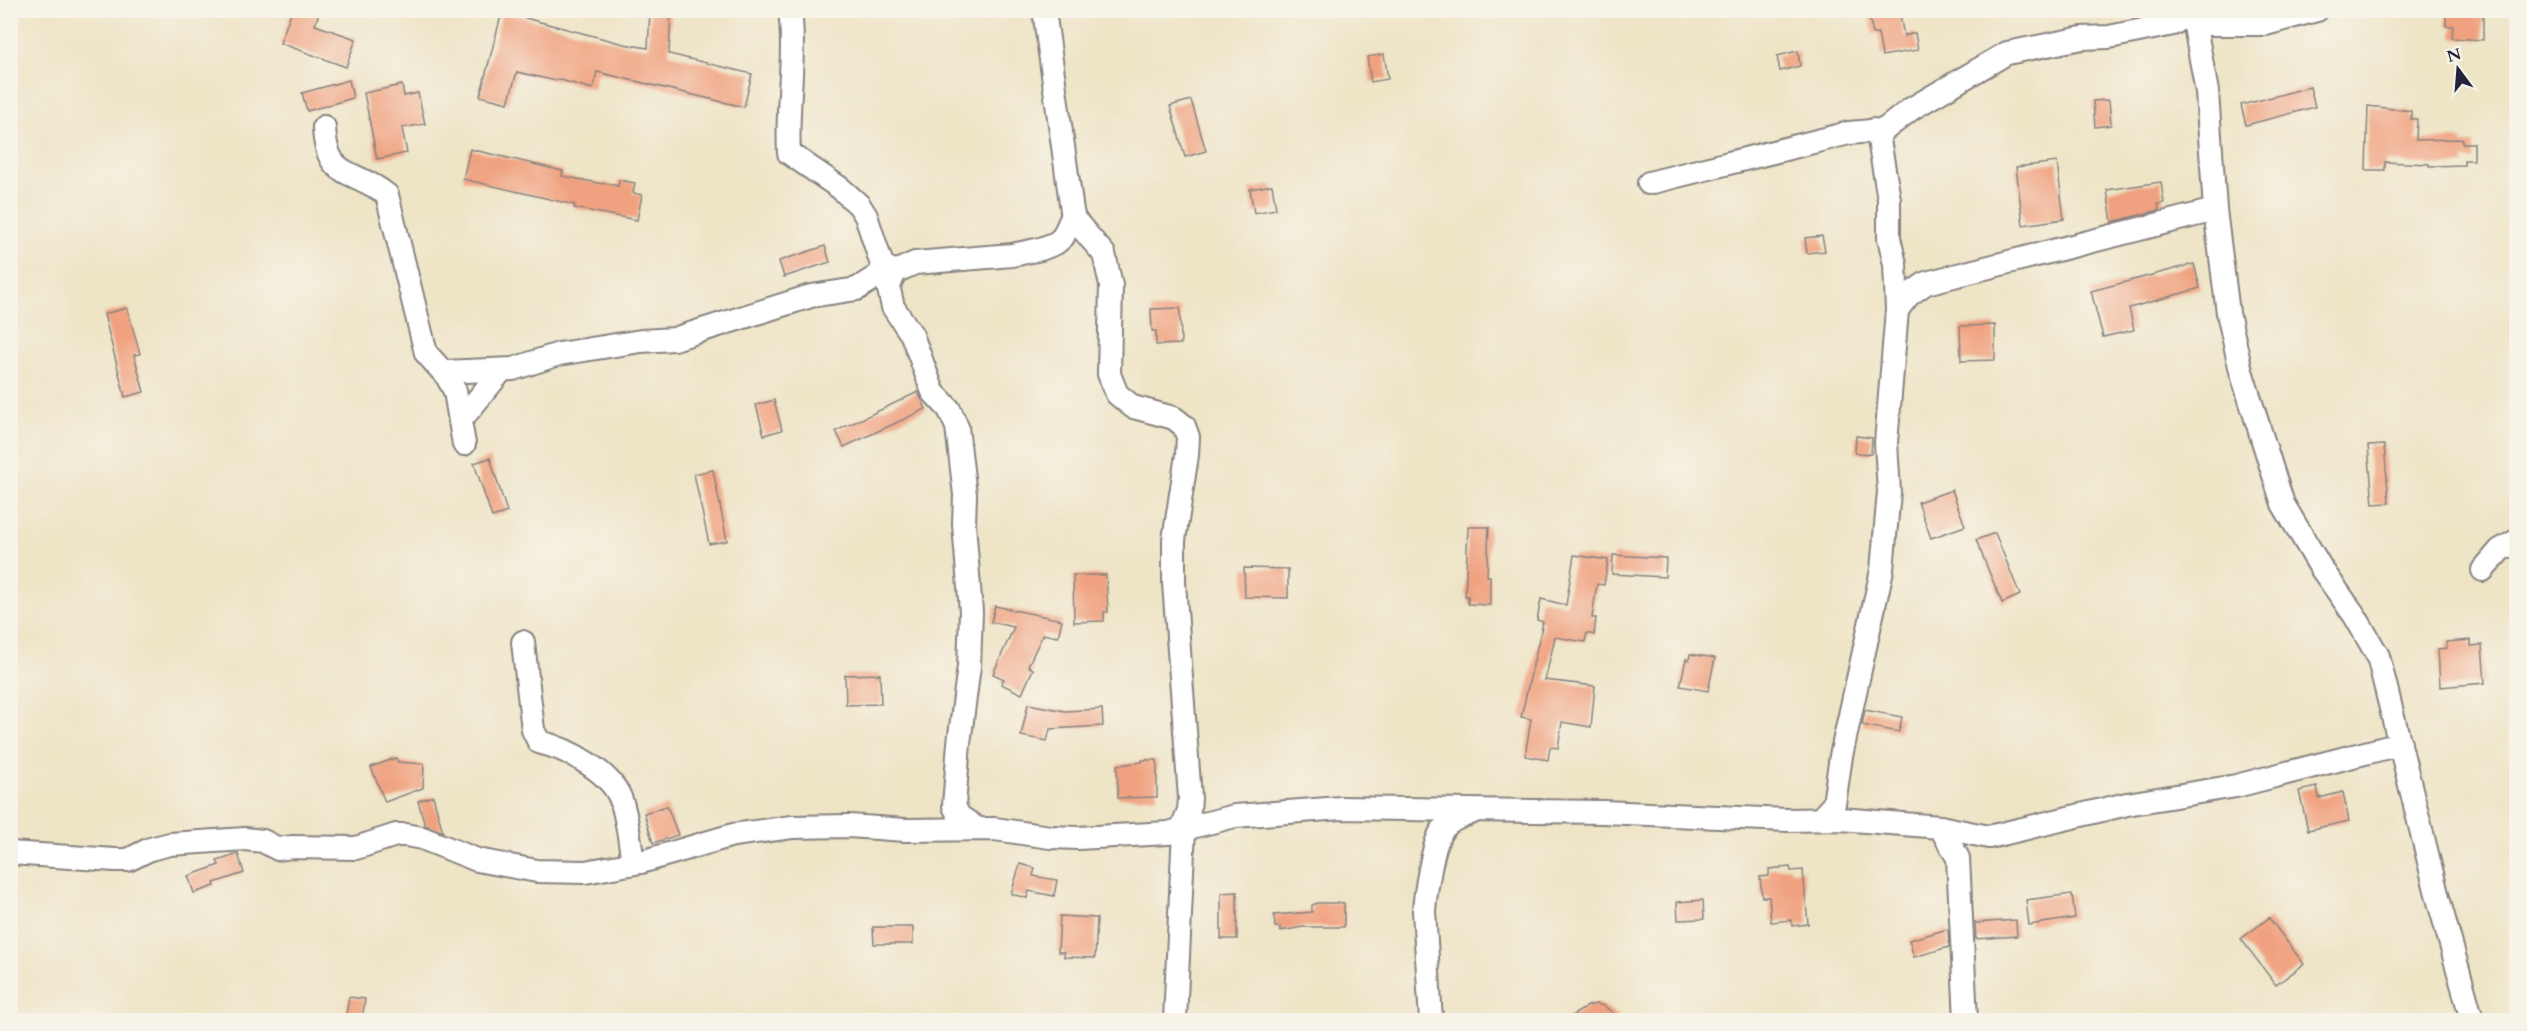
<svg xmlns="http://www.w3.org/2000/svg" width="2527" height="1031" font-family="Cardo,serif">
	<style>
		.building { fill: #f0a17f }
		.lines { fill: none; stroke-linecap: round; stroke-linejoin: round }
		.minor-casing { stroke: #888380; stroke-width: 26 }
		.minor { stroke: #fff; stroke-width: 22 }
	</style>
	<rect width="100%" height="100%" fill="#f7f3e8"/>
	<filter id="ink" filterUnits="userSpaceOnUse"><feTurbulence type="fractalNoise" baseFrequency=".0167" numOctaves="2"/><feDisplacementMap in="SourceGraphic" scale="12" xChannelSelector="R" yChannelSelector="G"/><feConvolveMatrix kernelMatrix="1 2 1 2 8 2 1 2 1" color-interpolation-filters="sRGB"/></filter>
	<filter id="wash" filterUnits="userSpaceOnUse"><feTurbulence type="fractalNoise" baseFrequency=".008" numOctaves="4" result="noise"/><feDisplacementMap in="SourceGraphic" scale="24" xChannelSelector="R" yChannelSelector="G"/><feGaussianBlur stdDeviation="1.35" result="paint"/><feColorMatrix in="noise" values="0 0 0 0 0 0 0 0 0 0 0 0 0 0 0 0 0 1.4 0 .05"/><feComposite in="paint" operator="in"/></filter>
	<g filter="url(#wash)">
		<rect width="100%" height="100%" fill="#eee4c6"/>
		<g id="blocks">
			<g class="building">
				<path d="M292 10H320L315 25 356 39 346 67 280 43Z"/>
				<path d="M650 10H671L669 54 752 74 744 107 597 72 593 89 557 79 556 81 517 72 508 103 480 96 502 12 624 44 648 48Z"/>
				<path d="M1868 10H1899L1904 36 1915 33 1918 50 1882 56 1878 33 1873 34Z"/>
				<path d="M2446 10H2483V40L2452 38 2453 26H2446Z"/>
				<path d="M1798 51 1800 66 1780 71 1777 56Z"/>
				<path d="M1384 54 1388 79 1371 82 1367 57Z"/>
				<path d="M349 80 353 98 307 111 302 93Z"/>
				<path d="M402 85 404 96 418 93 425 124 402 128 407 153 377 159 364 93Z"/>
				<path d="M2310 87 2315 107 2246 125 2241 105Z"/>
				<path d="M1191 100 1206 151 1185 157 1170 106Z"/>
				<path d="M2109 100 2111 125 2095 127 2093 101Z"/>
				<path d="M2368 106 2411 111V119H2417L2416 140 2462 139V143H2474V160H2464V165L2429 166V164L2385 162V170H2366Z"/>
				<path d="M470 149 563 171 562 176 603 184 604 183 618 186 619 180 635 183 633 193 642 195 637 220 574 208 575 205 463 179Z"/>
				<path d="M2057 162 2064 219 2023 225 2016 167Z"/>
				<path d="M2161 182 2164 203 2158 204 2159 210 2112 222 2107 190Z"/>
				<path d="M1272 185 1276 209 1254 213 1250 189Z"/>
				<path d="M1822 236 1825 251 1807 253 1805 238Z"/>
				<path d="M825 246 830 262 784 277 779 261Z"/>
				<path d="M2194 264 2200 288 2129 308 2134 330 2103 337 2091 291Z"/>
				<path d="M127 308 140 354 134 355 144 392 125 397 104 314Z"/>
				<path d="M1180 308 1181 344 1156 345V331H1152L1151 309Z"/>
				<path d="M1995 325V360L1961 361 1960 326Z"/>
				<path d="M918 392 926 409 844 447 836 431Z"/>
				<path d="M774 400 782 430 764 435 756 405Z"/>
				<path d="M1856 436 1872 438 1871 454 1855 453Z"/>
				<path d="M2384 445 2389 503 2373 504 2368 446Z"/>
				<path d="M490 458 507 512 492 517 474 463Z"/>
				<path d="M713 470 727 541 709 544 694 474Z"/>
				<path d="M1952 490 1965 526 1931 538 1918 502Z"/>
				<path d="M1468 527H1489L1487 576H1490V605L1468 604V596H1465Z"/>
				<path d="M1995 533 2020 595 2002 603 1976 540Z"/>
				<path d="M1574 555 1608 560 1604 585 1597 584 1592 618H1596L1594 635 1587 633 1585 642 1555 637 1545 680 1595 686 1591 727 1562 722 1558 748 1550 747 1548 760 1525 756 1531 719 1521 717 1543 622 1537 620 1541 599 1566 605Z"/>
				<path d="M1613 555 1666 558 1665 577 1612 574Z"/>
				<path d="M1244 568 1288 569V598L1245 597Z"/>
				<path d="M1073 575H1106L1108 612H1104V621L1074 622Z"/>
				<path d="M995 606 1062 620 1058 637 1043 634 1028 666 1033 669 1022 694 1001 684 1004 679 993 674 1014 627 991 622Z"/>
				<path d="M2471 640V646L2482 645 2485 683 2440 687 2438 649 2447 648 2446 642Z"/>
				<path d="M1690 654 1715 658 1708 691 1680 686 1686 659 1689 660Z"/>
				<path d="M880 674 881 704 846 705 845 675Z"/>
				<path d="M1028 704 1065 711 1102 709 1103 726 1050 729 1047 741 1021 736Z"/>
				<path d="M1865 710 1902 717 1899 732 1862 725Z"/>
				<path d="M396 758 398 762 424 764 423 788 385 802 371 767Z"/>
				<path d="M1142 760H1157V797L1118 798 1117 765 1142 762Z"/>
				<path d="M2317 787 2319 798 2343 792 2349 821 2308 830 2299 791Z"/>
				<path d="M433 796 443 832 425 825 418 801Z"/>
				<path d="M667 806 678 835 653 843 644 813Z"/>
				<path d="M238 854 244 873 214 883 215 886 194 893 188 876 219 865 217 861Z"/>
				<path d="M1020 864 1035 868 1033 876 1057 880 1054 896 1029 891 1027 898 1011 894Z"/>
				<path d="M1790 867 1791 871 1803 870 1808 924 1792 926 1791 920 1771 922 1769 897H1762L1760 877 1769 876V869Z"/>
				<path d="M1237 892V939H1221V893Z"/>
				<path d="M2072 894 2075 918 2029 925 2026 900Z"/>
				<path d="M1703 900 1704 919 1678 920 1677 902Z"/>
				<path d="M1318 903H1344V927H1303L1280 931V927H1275L1274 915 1312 912V905Z"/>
				<path d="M1060 916 1097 918 1095 958 1064 957V952H1058Z"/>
				<path d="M2269 918 2304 964 2276 985 2241 939Z"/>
				<path d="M2016 920 2017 936 1976 939 1975 923Z"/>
				<path d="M873 927H913V944H874Z"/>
				<path d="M1948 929 1949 947 1914 957 1909 940Z"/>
				<path d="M349 997 365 999 362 1020H345Z"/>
				<path d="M1596 1004 1604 1006 1622 1020H1565L1588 1006Z"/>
			</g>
		</g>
	</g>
	<g filter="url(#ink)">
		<use href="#blocks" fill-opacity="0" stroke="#888380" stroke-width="1.5"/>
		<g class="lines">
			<defs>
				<g id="minor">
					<path d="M790 10C796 58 786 106 789 153L840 188 859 205 866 216 886 277 893 307 912 335 933 392 949 409 957 427 965 495 964 524 971 612 969 666 959 743 954 806 959 816 978 829"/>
					<path d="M1044 10 1073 218 1104 254 1111 285 1109 374 1117 394 1133 407 1174 418 1184 426 1188 437 1187 455 1174 540V583L1190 798 1189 810 1181 830"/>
					<path d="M2192 10 2207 92 2215 210 2228 313 2241 371 2283 504 2321 568 2355 616 2378 656 2438 898 2472 1020"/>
					<path d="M2195 24H2266L2317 10"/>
					<path d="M324 127C326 181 354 168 387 195L426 353 443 372 513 369 559 354 641 341 674 339 811 296 857 289 879 275 883 266 894 271"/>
					<path d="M1649 183 1849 133 1884 130 1911 109 2007 53 2082 38 2109 37 2173 24 2192 11"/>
					<path d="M889 286 895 272 915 263 1012 255 1041 249 1056 243 1063 237 1073 215"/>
					<path d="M1897 310 1909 295 1926 283 2215 210"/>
					<path d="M445 373 455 391 460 421"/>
					<path d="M464 444 460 421 502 370"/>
					<path d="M2483 570 2500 550 2516 541"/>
					<path d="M523 642 533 730 539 742C568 749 614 773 622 803 628 822 630 843 633 863"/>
					<path d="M1820 819 1834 804 1841 756 1882 570 1889 492 1886 443 1897 310 1895 264 1889 238V199L1879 140 1873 130"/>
					<path d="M1940 827 1958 858 1966 1020"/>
					<path d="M10 853 115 860H128L150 849 170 844 245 839 263 841 278 849 292 847 356 848 396 835H406L422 838 477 860 537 871 585 872 641 862 733 835 792 827 849 826 905 830 995 829 1050 837 1078 838 1168 833 1235 816 1341 808 1603 812 1788 820 1841 819 1940 827 1989 837 2127 804 2236 786 2400 744"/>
					<path d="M1175 1020 1184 829"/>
					<path d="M1431 1020 1424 911C1425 895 1433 844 1441 832 1448 820 1461 817 1473 812"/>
				</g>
			</defs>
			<use href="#minor" class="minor-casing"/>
			<use href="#minor" class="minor"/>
		</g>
	</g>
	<rect width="2527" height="1031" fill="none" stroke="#f7f3e8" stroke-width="36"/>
	<g transform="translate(2458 69) rotate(344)" stroke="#f7f3e8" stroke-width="4.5" paint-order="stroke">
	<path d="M0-4.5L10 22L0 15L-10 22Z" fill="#22223b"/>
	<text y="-9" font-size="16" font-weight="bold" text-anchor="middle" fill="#22223b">N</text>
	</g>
</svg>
